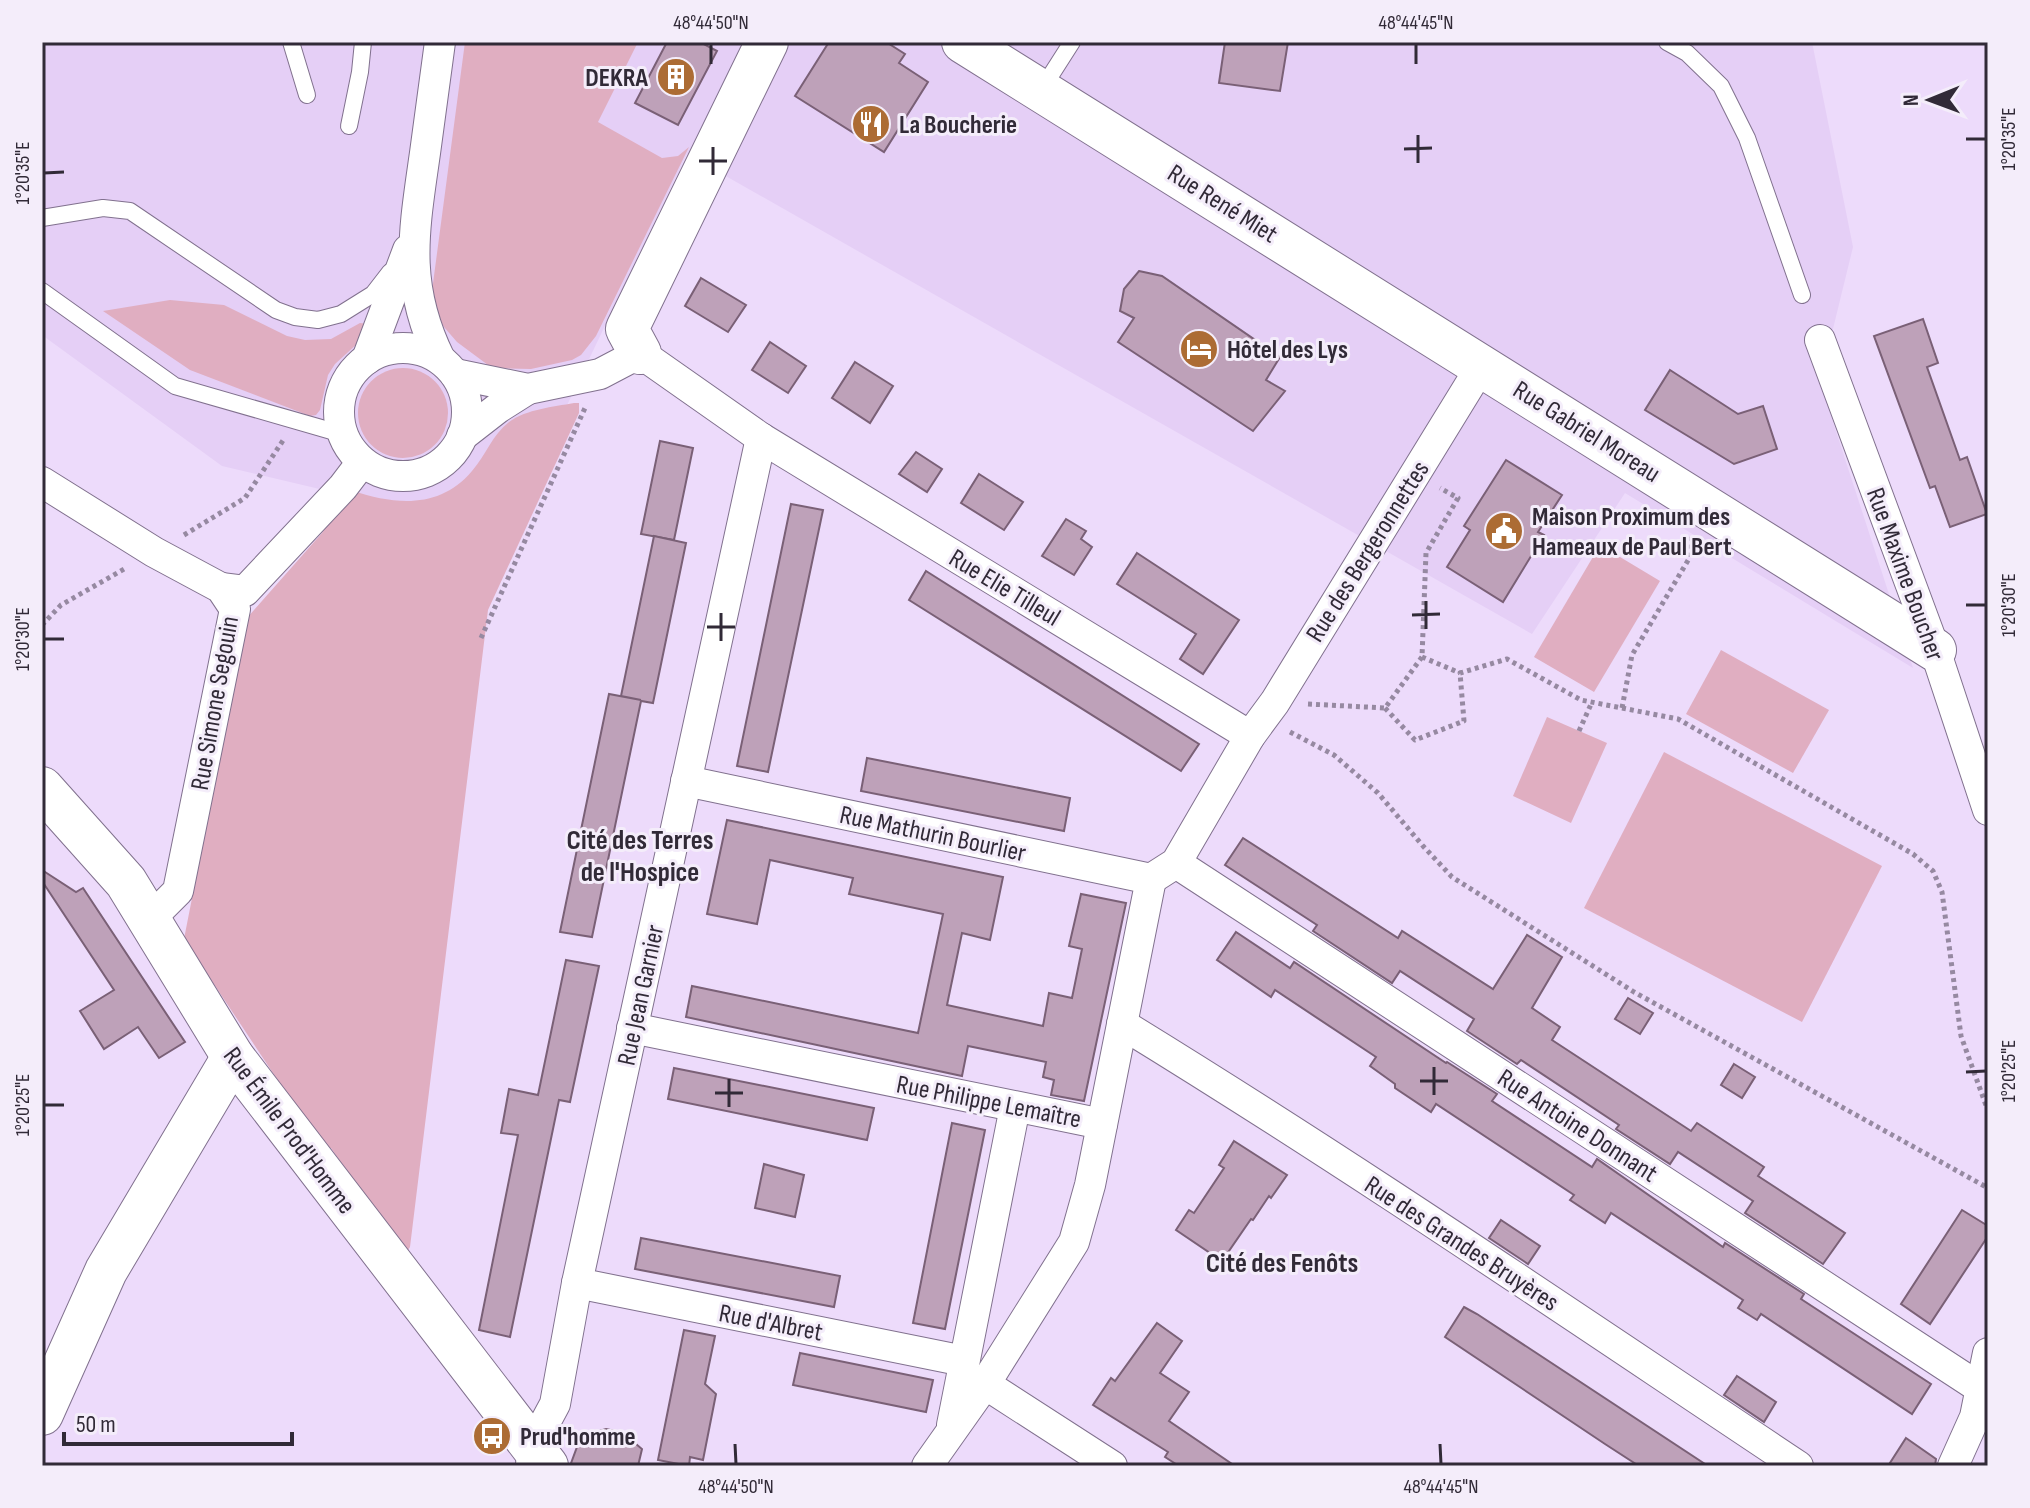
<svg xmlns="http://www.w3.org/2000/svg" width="2030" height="1508" font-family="'Sofia Sans Condensed',sans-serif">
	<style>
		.built { fill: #e5cff6 }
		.green { fill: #e0aec1 }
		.building { fill: #bea1b9; stroke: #7a6076; stroke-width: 2 }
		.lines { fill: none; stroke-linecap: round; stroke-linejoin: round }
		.lane-casing { stroke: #81718e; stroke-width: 18 }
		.street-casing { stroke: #81718e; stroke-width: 32 }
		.secondary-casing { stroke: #81718e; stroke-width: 44 }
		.path { stroke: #9689a1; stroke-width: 5; stroke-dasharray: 4 4; stroke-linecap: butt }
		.lane { stroke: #fff; stroke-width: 16 }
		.street { stroke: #fff; stroke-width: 30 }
		.secondary { stroke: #fff; stroke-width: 42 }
		.ticks { fill: none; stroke: #312a37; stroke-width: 3 }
		.labels { text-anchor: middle; stroke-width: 6; stroke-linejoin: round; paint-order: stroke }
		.poi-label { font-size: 26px; font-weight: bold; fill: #312a37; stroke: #f4edfa; text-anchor: start }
		.street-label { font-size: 26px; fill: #312a37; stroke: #f4edfa }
		.neighbourhood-label { font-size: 28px; font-weight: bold; fill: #312a37; stroke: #f4edfa }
		.neatline { fill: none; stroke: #312a37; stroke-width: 3 }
		.ticks-label { font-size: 20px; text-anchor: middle; fill: #312a37 }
	</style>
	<rect width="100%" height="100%" fill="#eddbfb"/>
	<path class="built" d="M42 42H1812L1853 247 1820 382 1913 668 1625 493 1532 634 687 154 506 533 222 466 42 335Z"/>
	<g class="green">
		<path d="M465 42H638L598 122 662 158 678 156 689 147 596 336 581 355 572 360 531 369 492 368 457 342 444 327 437 314 432 291Z"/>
		<path d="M170 300 224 305 287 336 305 340 331 339 360 323 368 324 357 344 335 364 328 375 320 410 316 415 310 416 190 370 103 311Z"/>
		<circle cx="403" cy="413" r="45"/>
		<path d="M574 403H579V413L488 610 410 1247 407 1252H400L331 1148 324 1150 184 939 247 618 322 533 353 491C396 505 440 509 472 471 486 455 492 435 509 422 527 409 553 407 574 403Z"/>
		<path d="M1600 545 1660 581 1594 692 1534 657Z"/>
		<path d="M1721 650 1829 710 1793 773 1686 714Z"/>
		<path d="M1547 717 1607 743 1571 823 1513 796Z"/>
		<path d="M1664 752 1882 866 1802 1022 1584 908Z"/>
	</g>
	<g class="building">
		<path d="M667 42H700L717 51 678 125 635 103Z"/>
		<path d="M829 42H886L905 54 899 63 928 82 884 152 795 96Z"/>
		<path d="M1225 42H1288L1280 91 1219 83Z"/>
		<path d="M1139 271 1162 276 1280 357 1266 380 1285 391 1253 431 1118 342 1134 318 1120 311 1124 289Z"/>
		<path d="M701 278 746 305 728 332 685 306Z"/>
		<path d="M1923 319 1938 363 1927 367 1960 460 1967 457 1987 514 1950 527 1935 486 1930 488 1874 336Z"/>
		<path d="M770 342 806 366 788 393 752 370Z"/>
		<path d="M855 362 893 386 870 423 832 398Z"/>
		<path d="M1670 370 1738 414 1763 406 1777 449 1734 464 1645 410Z"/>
		<path d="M660 441 693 448 674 540 641 534Z"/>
		<path d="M916 452 942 469 927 492 899 474Z"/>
		<path d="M1506 460 1562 495 1538 532 1544 535 1503 602 1447 567 1470 530 1464 526Z"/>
		<path d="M979 474 1023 502 1004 530 961 503Z"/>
		<path d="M791 504 823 510 768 772 737 766Z"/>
		<path d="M1066 519 1086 531 1081 539 1092 547 1074 575 1042 556Z"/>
		<path d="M654 536 686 543 653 703 641 701 592 937 560 932 609 694 641 700 621 696Z"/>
		<path d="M1137 553 1239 620 1203 674 1180 659 1196 634 1117 584Z"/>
		<path d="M926 571 1199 744 1181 771 909 600Z"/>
		<path d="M867 758 1070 798 1064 831 861 791Z"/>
		<path d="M727 820 1003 877 990 940 962 933 947 1005 1043 1026 1049 993 1072 998 1082 949 1069 946 1081 894 1126 903 1084 1101 1051 1095 1054 1080 1043 1077 1046 1062 968 1046 962 1076 686 1017 692 986 918 1033 943 914 849 894 853 878 770 860 757 924 707 914Z"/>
		<path d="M1243 838 1398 938 1402 931 1493 989 1527 935 1562 957 1532 1008 1560 1027 1552 1040 1691 1131 1697 1123 1764 1167 1758 1176 1845 1233 1823 1264 1745 1213 1753 1201 1678 1152 1670 1164 1616 1129 1619 1125 1521 1060 1517 1064 1467 1031 1474 1019 1400 971 1392 983 1313 931 1317 925 1225 865Z"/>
		<path d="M42 870 76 892 83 888 185 1042 159 1058 138 1027 104 1049 80 1011 114 990 42 881Z"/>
		<path d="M1236 932 1290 968 1294 962 1446 1063 1447 1062 1497 1094 1492 1101 1592 1167 1597 1159 1723 1247 1725 1243 1804 1294 1801 1299 1931 1384 1912 1414 1761 1314 1757 1320 1738 1308 1743 1300 1611 1213 1605 1223 1570 1200 1574 1195 1436 1104 1431 1112 1395 1088V1084L1370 1066 1376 1057 1275 990 1271 997 1217 960Z"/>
		<path d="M566 960 599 966 570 1102 559 1100 510 1337 479 1330 518 1135 501 1133 509 1089 538 1095Z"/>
		<path d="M1628 998 1653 1013 1640 1034 1615 1019Z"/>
		<path d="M1734 1064 1755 1077 1742 1098 1721 1085Z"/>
		<path d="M674 1068 874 1108 867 1140 668 1099Z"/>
		<path d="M952 1123 985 1130 945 1329 913 1323Z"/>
		<path d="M1234 1141 1287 1175 1271 1198 1269 1196 1253 1220 1251 1219 1222 1261 1176 1230 1189 1210 1194 1213 1224 1168 1219 1165Z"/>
		<path d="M764 1164 804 1175 795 1217 755 1208Z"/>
		<path d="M1962 1210 1988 1226V1236L1930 1324 1901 1304Z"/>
		<path d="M1501 1220 1540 1246 1528 1264 1489 1238Z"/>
		<path d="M641 1238 840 1276 834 1307 635 1269Z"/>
		<path d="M1464 1307 1477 1314 1708 1466H1639L1605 1444 1445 1337Z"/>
		<path d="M1157 1323 1182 1341 1160 1373 1189 1392 1169 1421 1235 1466H1179L1165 1457 1168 1452 1093 1405 1111 1378 1115 1381Z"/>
		<path d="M684 1330 715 1336 705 1384 716 1394 703 1460 690 1457 689 1466 658 1460Z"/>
		<path d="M800 1353 933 1380 926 1412 793 1385Z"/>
		<path d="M1737 1376 1776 1402 1764 1422 1724 1395Z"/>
		<path d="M606 1429 623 1433 642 1449 638 1466H570L577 1447 582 1439 589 1434Z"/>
		<path d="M1906 1438 1936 1459 1935 1466H1888Z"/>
	</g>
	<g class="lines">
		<defs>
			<g id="lane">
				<path d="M291 42 307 95"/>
				<path d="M1667 42 1687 53 1721 86 1747 138 1802 295"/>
				<path d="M1042 89 1072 42"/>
				<path d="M349 126 360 72 363 42"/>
				<path d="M42 218 103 208 130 211 276 310 295 317 318 320 341 314 373 294 390 272"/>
				<path d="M42 291 175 386 342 434"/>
			</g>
			<g id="street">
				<path d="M440 42C435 79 430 116 425 153 414 231 403 284 440 359"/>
				<path d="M1820 340 1935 650 1988 810"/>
				<circle cx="403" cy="412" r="64"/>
				<path d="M367 359 408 250"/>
				<path d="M455 374 528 389 600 374 640 353 761 438 1250 736"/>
				<path d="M462 436 498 408 528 389"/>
				<path d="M42 482 154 552 221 588 235 609 178 891 149 920"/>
				<path d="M221 588 245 591 343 487 362 462"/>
				<path d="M686 781 1151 879 1176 863 1250 736 1275 702 1482 365"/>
				<path d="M1176 863 1980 1388"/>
				<path d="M1122 1024C1352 1165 1574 1317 1798 1466"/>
				<path d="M632 1028 1102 1124"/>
				<path d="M577 1283 964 1361"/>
				<path d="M985 1384 1112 1466"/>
				<path d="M952 1425 1015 1107"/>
				<path d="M531 1464 538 1457 540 1432 555 1404 577 1283 761 438"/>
				<path d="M927 1466 985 1384 1074 1242 1090 1185 1151 879"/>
				<path d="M1953 1466 1975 1417 1988 1353"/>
			</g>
			<g id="secondary">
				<path d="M963 42 1935 650"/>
				<path d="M640 353 627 329 767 42"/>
				<path d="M42 788 126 882 233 1057 547 1466"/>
				<path d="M42 1414 106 1271 233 1057"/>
			</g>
		</defs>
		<use href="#lane" class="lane-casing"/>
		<use href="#street" class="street-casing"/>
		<use href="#secondary" class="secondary-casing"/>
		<g class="path">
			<path d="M184 535 245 498 284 439"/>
			<path d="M42 625 61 605 126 568"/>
			<path d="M481 638 585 408"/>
			<path d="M1422 657 1460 673"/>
			<path d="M1308 704 1385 708 1422 657 1426 553 1458 498 1440 488"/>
			<path d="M1385 708 1415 740 1464 721 1460 673 1507 659 1581 700 1678 719 1913 854 1933 871 1942 892 1961 1036 1988 1111"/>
			<path d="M1622 708 1632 655 1690 557 1692 537"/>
			<path d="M1579 731 1592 702"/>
			<path d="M1290 732 1334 755 1378 793 1423 846 1452 877 1634 992 1988 1188"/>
		</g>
		<use href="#lane" class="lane"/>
		<use href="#street" class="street"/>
		<use href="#secondary" class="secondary"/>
	</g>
	<path class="ticks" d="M711 44V64M1416 44V64M1418 135V163M1966 139H1986M713 147V175M1404 149 1432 148M699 161H727M44 173 64 172M1426 601V629M1966 605H1986M721 613V641M1412 615 1440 614M707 627H735M44 639H64M1434 1067V1095M1966 1072 1986 1071M729 1079V1107M1420 1081H1448M715 1093H743M44 1105H64M735 1444 736 1464M1440 1444 1441 1464"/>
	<defs>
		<symbol id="building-disc" viewBox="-11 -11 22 22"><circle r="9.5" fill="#ac6c34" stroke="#f4edfa"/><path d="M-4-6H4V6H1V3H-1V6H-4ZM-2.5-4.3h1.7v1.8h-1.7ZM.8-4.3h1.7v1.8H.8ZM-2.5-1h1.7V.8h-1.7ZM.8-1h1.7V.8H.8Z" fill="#fff"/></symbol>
		<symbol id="restaurant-disc" viewBox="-11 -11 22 22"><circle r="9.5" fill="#ac6c34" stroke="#f4edfa"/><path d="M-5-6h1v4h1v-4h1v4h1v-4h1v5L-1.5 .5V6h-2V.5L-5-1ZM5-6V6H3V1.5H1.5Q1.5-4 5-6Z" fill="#fff"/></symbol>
		<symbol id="hotel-disc" viewBox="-11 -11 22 22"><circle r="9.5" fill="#ac6c34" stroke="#f4edfa"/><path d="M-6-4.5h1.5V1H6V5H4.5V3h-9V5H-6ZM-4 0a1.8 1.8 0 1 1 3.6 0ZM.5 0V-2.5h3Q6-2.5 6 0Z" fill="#fff"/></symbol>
		<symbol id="civic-disc" viewBox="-11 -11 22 22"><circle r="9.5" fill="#ac6c34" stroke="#f4edfa"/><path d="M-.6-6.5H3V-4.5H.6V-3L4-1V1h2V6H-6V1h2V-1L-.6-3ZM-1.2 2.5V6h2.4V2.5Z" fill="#fff"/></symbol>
		<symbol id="bus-disc" viewBox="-11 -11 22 22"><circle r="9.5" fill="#ac6c34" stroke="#f4edfa"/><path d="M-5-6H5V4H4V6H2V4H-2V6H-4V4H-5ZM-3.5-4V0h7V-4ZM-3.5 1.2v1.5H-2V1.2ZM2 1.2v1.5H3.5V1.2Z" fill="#fff"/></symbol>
	</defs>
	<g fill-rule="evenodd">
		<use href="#building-disc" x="654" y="55" width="44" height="44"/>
		<use href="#restaurant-disc" x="849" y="102" width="44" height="44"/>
		<use href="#hotel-disc" x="1177" y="327" width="44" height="44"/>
		<use href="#civic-disc" x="1482" y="509" width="44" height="44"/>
		<use href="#bus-disc" x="470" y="1414" width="44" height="44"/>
	</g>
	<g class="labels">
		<g class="poi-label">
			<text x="648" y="86" text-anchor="end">DEKRA</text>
			<text x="899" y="133">La Boucherie</text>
			<text x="1227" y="358">Hôtel des Lys</text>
			<text x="1532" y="525">Maison Proximum des<tspan x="1532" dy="30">Hameaux de Paul Bert</tspan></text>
			<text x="520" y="1445">Prud'homme</text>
		</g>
		<g class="street-label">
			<text transform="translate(1223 203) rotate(32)" y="9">Rue René Miet</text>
			<text transform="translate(1587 431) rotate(32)" y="9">Rue Gabriel Moreau</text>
			<text transform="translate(1367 551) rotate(-58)" y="9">Rue des Bergeronnettes</text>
			<text transform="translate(1906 574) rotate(70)" y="9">Rue Maxime Boucher</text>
			<text transform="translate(1005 587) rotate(31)" y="9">Rue Elie Tilleul</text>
			<text transform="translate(214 703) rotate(-80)" y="9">Rue Simone Segouin</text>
			<text transform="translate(933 833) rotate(12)" y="9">Rue Mathurin Bourlier</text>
			<text transform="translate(640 995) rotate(-78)" y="9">Rue Jean Garnier</text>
			<text transform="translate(989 1101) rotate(11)" y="9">Rue Philippe Lemaître</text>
			<text transform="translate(1578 1125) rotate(33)" y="9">Rue Antoine Donnant</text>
			<text transform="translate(290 1130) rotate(53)" y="9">Rue Émile Prod'Homme</text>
			<text transform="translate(1462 1243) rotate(33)" y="9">Rue des Grandes Bruyères</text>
			<text transform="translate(771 1322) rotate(11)" y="9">Rue d'Albret</text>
		</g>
		<g class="neighbourhood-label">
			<text x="640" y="849">Cité des Terres<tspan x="640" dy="32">de l'Hospice</tspan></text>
			<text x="1282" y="1272">Cité des Fenôts</text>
		</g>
	</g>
	<rect width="2030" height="1508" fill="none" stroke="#f4edfa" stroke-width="88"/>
	<g transform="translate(1930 100) rotate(269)" stroke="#f4edfa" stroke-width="6" paint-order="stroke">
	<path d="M0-6L14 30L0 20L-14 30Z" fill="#312a37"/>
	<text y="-12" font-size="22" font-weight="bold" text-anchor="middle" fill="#312a37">N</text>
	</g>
	<path d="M64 1432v12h228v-12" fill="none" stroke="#312a37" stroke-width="4"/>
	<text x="76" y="1432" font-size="24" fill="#312a37" stroke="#f4edfa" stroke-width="6" paint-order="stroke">50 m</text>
	<rect x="44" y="44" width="1942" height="1420" class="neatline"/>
	<g class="ticks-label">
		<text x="711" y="29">48°44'50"N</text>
		<text x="1416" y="29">48°44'45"N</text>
		<text transform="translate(2008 139) rotate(-90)" y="7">1°20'35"E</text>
		<text transform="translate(22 173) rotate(-90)" y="7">1°20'35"E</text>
		<text transform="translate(2008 605) rotate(-90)" y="7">1°20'30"E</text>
		<text transform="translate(22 639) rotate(-90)" y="7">1°20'30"E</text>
		<text transform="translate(2008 1071) rotate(-90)" y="7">1°20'25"E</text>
		<text transform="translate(22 1105) rotate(-90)" y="7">1°20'25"E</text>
		<text x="736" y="1493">48°44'50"N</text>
		<text x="1441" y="1493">48°44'45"N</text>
	</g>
</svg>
